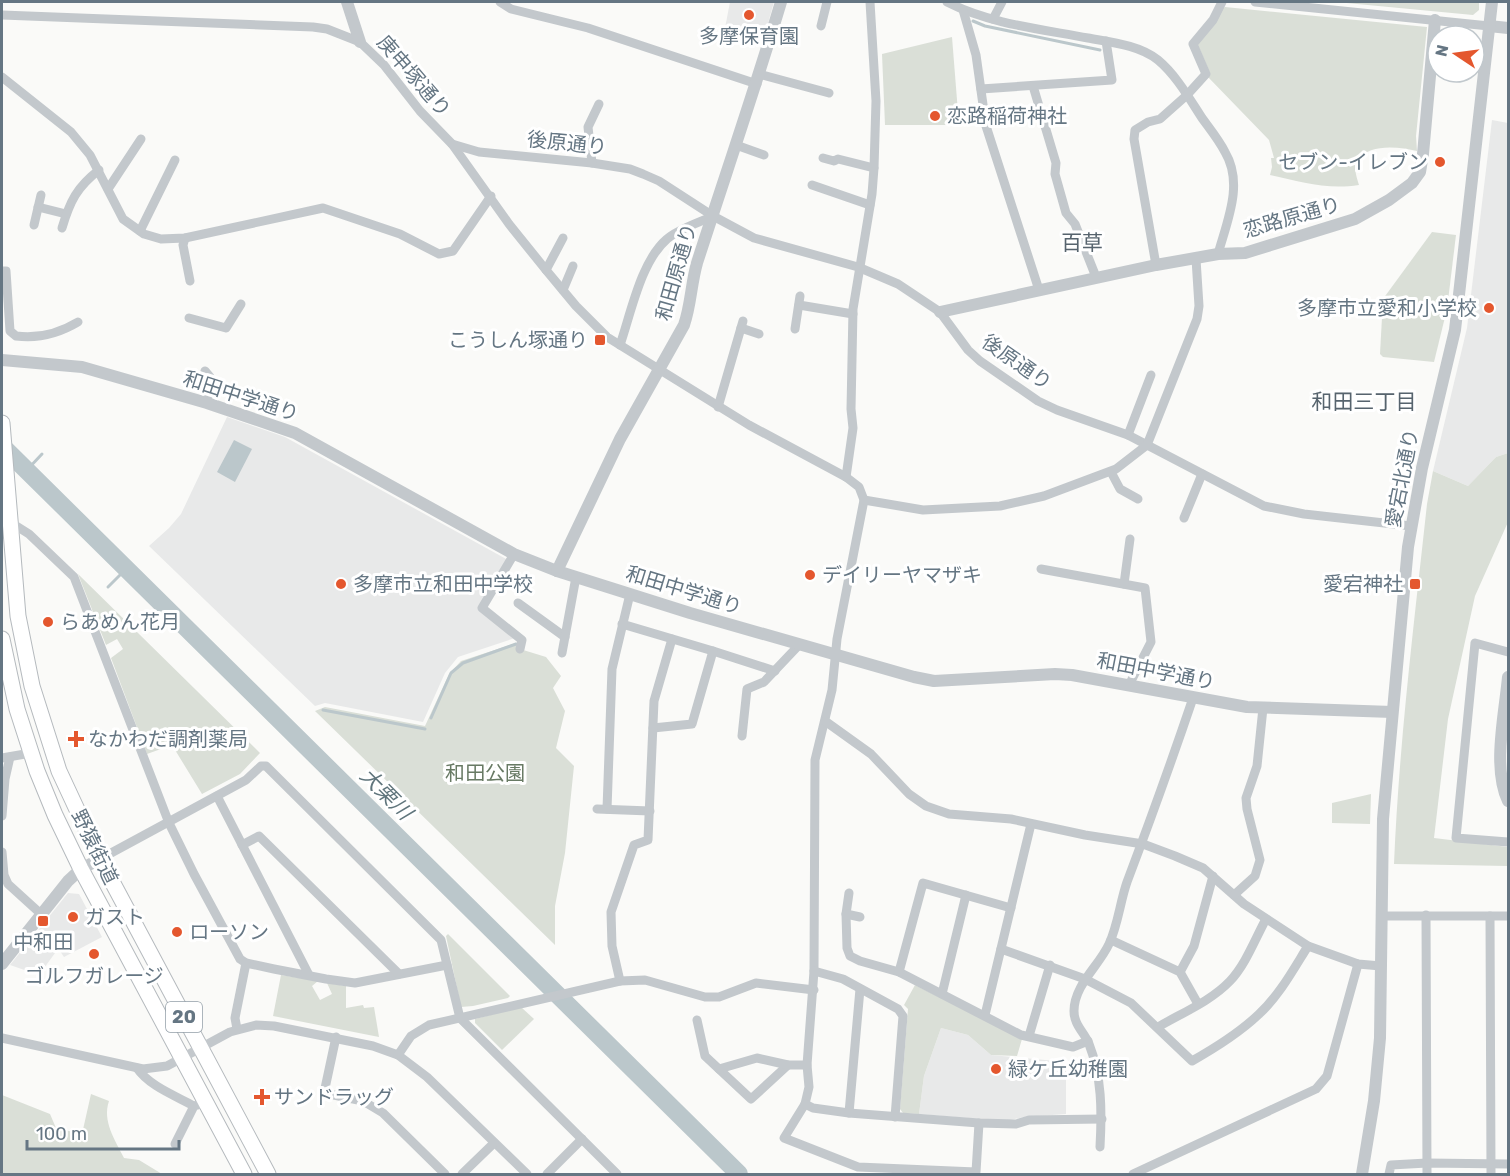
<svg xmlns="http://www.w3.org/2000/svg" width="1510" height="1176" font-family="Rubik,'Noto Sans JP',sans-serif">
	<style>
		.built { fill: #e8e9e9 }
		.green { fill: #dadfd7 }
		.water { fill: #bbc7cb }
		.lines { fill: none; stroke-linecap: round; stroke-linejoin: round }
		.stream { stroke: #bbc7cb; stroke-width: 3 }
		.river { stroke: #bbc7cb; stroke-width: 18 }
		.primary-casing { stroke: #b5babe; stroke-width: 17 }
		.minor { stroke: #c3c8cc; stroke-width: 9 }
		.tertiary { stroke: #c3c8cc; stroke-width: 12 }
		.primary { stroke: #fff; stroke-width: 15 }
		.poi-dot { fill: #e4572e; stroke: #fff; stroke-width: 2 }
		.labels { text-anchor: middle; stroke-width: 6; stroke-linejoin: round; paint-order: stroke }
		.shield { fill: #fff; stroke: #939fa8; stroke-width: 1.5 }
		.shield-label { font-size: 18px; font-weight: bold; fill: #657683 }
		.poi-label { font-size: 20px; fill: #657683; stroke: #fff; text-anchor: start }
		.street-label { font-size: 20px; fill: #657683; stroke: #fff }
		.park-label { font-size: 20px; fill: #687a64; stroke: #fff }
		.neighbourhood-label { font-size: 21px; fill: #57646e; stroke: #fff }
		.water-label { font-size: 21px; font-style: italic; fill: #60757c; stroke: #fff }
	</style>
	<rect width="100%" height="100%" fill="#fafaf8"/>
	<g class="built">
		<path d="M730 2H774L764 37 725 28Z"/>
		<path d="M1492 120 1508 123V453L1496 457 1468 486 1433 471 1467 328Z"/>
		<path d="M227 417 285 437 508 560 477 609 515 638 458 657 445 673 423 722 325 703 315 706 149 546 169 528 181 514Z"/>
		<path d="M68 893 79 894 102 937 64 957 60 951 55 953 39 975 10 965Z"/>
		<path d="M941 1028 968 1035 991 1055 1066 1062V1114L1024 1117 1005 1121 919 1114 924 1076Z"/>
	</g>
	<g class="green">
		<path d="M1336 2H1479V10L1473 15Z"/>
		<path d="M1225 7 1427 27 1416 136 1417 151C1399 147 1369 143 1357 161 1353 168 1357 178 1359 185 1327 190 1301 182 1270 175L1272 167 1271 158H1274L1269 140 1208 77 1210 73 1197 43 1221 9Z"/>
		<path d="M952 37 959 125H885L882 54Z"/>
		<path d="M1432 232 1456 235 1447 309 1434 362 1383 357 1380 354 1383 299Z"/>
		<path d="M1508 453V522L1475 596 1448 719 1434 838 1508 847V866L1394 864C1399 743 1414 624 1427 504L1433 471 1468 486 1496 457Z"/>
		<path d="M78 574 260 753 240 774 202 794 172 745 147 754 111 658 123 649 117 639 106 645Z"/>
		<path d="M516 643 520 649 546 657 561 676 553 688 565 711 556 748 574 766 565 853 555 906V945L315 711 325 707 425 726 449 674 461 661Z"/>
		<path d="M1371 794 1370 824 1332 823V803Z"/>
		<path d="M448 934 510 996 508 998 473 1006 461 1007 446 936Z"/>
		<path d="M281 975 318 981 312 986 320 1000 332 994 327 983 346 986V1008L363 1005 364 1008 374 1007 379 1037 273 1016Z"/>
		<path d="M915 985 1022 1039 1017 1056 991 1055 968 1035 941 1028 924 1076 919 1114 903 1113 900 1109 908 1009 904 1005Z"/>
		<path d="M521 1007 534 1019 502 1050 475 1023V1019Z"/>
		<path d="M91 1094 109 1101C102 1121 115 1140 124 1158L139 1160 162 1174H2V1095L50 1114 56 1128 82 1134Z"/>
	</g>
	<path class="water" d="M234 440 252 449 235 482 217 472Z"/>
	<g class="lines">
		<g class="stream">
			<path d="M973 21 985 26 1100 50"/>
			<path d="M26 471 42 454"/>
			<path d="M108 587 125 570"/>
			<path d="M323 710 425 729"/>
			<path d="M431 718 451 673 463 663 516 644"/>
		</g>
		<path class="river" d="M2 446 739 1174"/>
		<defs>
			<g id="primary">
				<path d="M2 423 18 616 32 686 59 771 100 859 268 1174"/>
				<path d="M2 639 17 709 37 771 55 815 81 869 244 1174"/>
			</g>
		</defs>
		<use href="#primary" class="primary-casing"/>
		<g class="minor">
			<path d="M500 2 511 9 588 28 757 84"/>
			<path d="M947 2C990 24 1041 29 1088 38 1110 42 1140 45 1158 60 1176 75 1189 98 1202 118 1210 129 1219 140 1225 152 1244 184 1227 221 1218 254"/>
			<path d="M1255 2 1489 26"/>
			<path d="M963 10 976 55 986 126 1039 290"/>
			<path d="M2 15 313 27 327 29 360 42 384 65 420 111 452 144 509 224 546 270 576 306 607 337 749 425 846 477 859 487 864 500 837 639 832 690 815 760 814 971 807 1065 809 1087 805 1104 784 1138 858 1167 976 1172 979 1123"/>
			<path d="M993 19 1002 2"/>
			<path d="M821 26 827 2"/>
			<path d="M759 74 829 93"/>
			<path d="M2 77 71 132 90 155 123 219 144 234 161 239 185 238 323 208 400 234 439 254 453 251 491 196"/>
			<path d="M1033 86 1056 163 1055 174 1066 213 1075 224 1096 277"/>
			<path d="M981 89 1112 80 1106 41"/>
			<path d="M452 144 479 152 592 163 630 169 643 174 659 181 713 216 754 238 858 267 898 284 940 312 968 350 980 361 1038 401 1057 410 1128 435 1264 506 1304 514 1411 526"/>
			<path d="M736 145 764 155"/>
			<path d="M823 158 834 161 838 159 874 168"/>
			<path d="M592 163 588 127 599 104"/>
			<path d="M812 185 870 205"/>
			<path d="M108 189 141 139"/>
			<path d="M38 207 66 214"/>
			<path d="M34 225 41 195"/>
			<path d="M62 228C70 201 77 187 99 170"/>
			<path d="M140 231 175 160"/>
			<path d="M185 238 183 245 190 281"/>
			<path d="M1156 265 1134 139 1135 130 1148 122 1160 119 1187 95 1206 74 1193 44 1213 20 1222 2"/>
			<path d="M546 270 563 238"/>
			<path d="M2 271H6L10 331 16 336C39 339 58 334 78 322"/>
			<path d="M563 290 573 266"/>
			<path d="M799 305 853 314"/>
			<path d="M189 318 226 328 241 304"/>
			<path d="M741 328 759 334"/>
			<path d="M795 329 800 296"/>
			<path d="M620 345C631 313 641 261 667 239 678 229 698 223 713 216"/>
			<path d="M205 371 210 377 207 403"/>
			<path d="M718 407 743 321"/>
			<path d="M1128 435 1151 375"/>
			<path d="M1111 472 1120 489 1138 499"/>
			<path d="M846 477 853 428 851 409 853 309 872 194 874 168 876 101 870 2"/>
			<path d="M864 500 923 510 1000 506 1044 496 1116 469 1147 445 1197 319 1199 306 1196 259"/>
			<path d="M2 517 29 534 74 577 169 823 194 874 240 959 246 963 274 969 326 979 355 983 447 965"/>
			<path d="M1184 518 1202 474"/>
			<path d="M514 554 482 608 522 640 520 649"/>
			<path d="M1041 569 1145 588 1151 642 1129 685"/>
			<path d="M1124 584 1130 539"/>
			<path d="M518 603 565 637"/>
			<path d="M622 624 713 651 775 671"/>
			<path d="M1508 652 1475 643 1456 838 1508 842"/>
			<path d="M562 653 576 577"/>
			<path d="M825 721 871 754 909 794 926 806 949 814 1011 819 1085 835 1143 844 1175 856 1203 868 1244 904 1308 946 1358 964 1381 966"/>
			<path d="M653 728 692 724 713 651"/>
			<path d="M742 736 747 689 764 682 799 645"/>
			<path d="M2 758 31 753"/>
			<path d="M217 796 309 975"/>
			<path d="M597 809 650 811"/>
			<path d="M607 809 612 669 630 594"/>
			<path d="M2 816 5 779 10 757"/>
			<path d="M242 845 259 836 399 974"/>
			<path d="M2 852 4 875 8 884 41 914"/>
			<path d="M100 859 246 780 261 766H266L441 940 460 1018 617 1174"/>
			<path d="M849 893 846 914 847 948 850 956 860 961 899 972 1021 1035 1073 1047 1088 1041"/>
			<path d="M1234 895 1255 876 1260 860 1247 809 1246 798 1257 766 1263 708"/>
			<path d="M846 914 860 917"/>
			<path d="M1426 915 1427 1174"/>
			<path d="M1381 916H1508"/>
			<path d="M1490 916 1491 1174"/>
			<path d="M1111 940 1180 972 1198 1004"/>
			<path d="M1001 949 1085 979 1131 1003 1192 1061C1215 1048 1239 1033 1258 1015 1279 996 1293 970 1308 946"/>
			<path d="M814 971 843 979 898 1009 903 1016 895 1117"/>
			<path d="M899 972 923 883 1011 908"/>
			<path d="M1180 972 1194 946 1213 876"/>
			<path d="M620 981 612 946 611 912 634 845 648 840 654 701 672 639"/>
			<path d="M942 994 966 895"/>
			<path d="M985 1015 1031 824"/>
			<path d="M697 1020 705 1056 751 1099 788 1065"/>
			<path d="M1158 1027C1182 1013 1211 1001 1230 981 1246 964 1255 939 1266 919"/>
			<path d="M237 1029 235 1018 246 963"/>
			<path d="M1029 1036 1050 965"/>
			<path d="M336 1037 324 1093 363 1101 383 1113 445 1174"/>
			<path d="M2 1038 143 1069 167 1066 230 1032 256 1025 274 1026 373 1046 398 1055 427 1077 527 1174"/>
			<path d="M398 1055 411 1036 429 1025 620 981 645 980 705 997H719L756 983 814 990"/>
			<path d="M137 1068C149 1086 176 1096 194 1106"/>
			<path d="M719 1069 757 1058 788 1065H807"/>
			<path d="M805 1104 813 1108 849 1113 979 1123 1016 1124 1029 1120 1102 1119"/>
			<path d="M849 1113 860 989"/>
			<path d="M175 1144 194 1106 198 1105"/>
			<path d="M1100 1147C1102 1111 1102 1077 1089 1044 1084 1032 1074 1025 1074 1011 1074 985 1099 966 1109 944 1118 925 1120 902 1127 882 1150 821 1172 760 1193 698"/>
			<path d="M462 1174 494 1143"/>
			<path d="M547 1174 582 1139"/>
			<path d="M1133 1174 1316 1089 1327 1076 1358 964"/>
			<path d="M1389 1174 1391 1165 1427 1163 1508 1164"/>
		</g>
		<g class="tertiary">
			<path d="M347 2 360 42"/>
			<path d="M1489 26 1508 28"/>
			<path d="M940 312 1156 265 1218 254 1245 253 1355 219 1389 200 1412 183 1420 172 1423 154 1435 20"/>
			<path d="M2 360 82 367 207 403 295 433 514 554 557 571 690 613 914 677 934 681 1055 674 1072 675 1247 707 1392 712"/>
			<path d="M557 571 620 439 684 325C691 305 691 284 697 263 725 176 755 89 781 2"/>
			<path d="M1508 677C1505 712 1492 768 1508 801"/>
			<path d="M2 964 68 881 81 869 100 859"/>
			<path d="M1362 1174 1374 1101 1380 1038 1383 819 1408 547 1422 468 1455 330 1492 2"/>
		</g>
		<use href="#primary" class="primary"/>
	</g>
	<g class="poi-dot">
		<circle cx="749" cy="15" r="6"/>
		<circle cx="935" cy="116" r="6"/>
		<circle cx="1440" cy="162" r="6"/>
		<circle cx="1489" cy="308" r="6"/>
		<rect x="594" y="334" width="12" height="12" rx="3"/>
		<circle cx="810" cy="575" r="6"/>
		<circle cx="341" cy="584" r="6"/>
		<rect x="1409" y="578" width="12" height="12" rx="3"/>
		<circle cx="48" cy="622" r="6"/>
		<path d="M73 730h6v6h6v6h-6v6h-6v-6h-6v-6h6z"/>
		<circle cx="73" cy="917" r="6"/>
		<rect x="37" y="915" width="12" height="12" rx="3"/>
		<circle cx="177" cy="932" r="6"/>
		<circle cx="94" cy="954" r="6"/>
		<circle cx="996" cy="1069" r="6"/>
		<path d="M259 1088h6v6h6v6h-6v6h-6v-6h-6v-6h6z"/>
	</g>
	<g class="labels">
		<rect class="shield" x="166" y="1002" width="36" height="30" rx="4.5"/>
		<g class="shield-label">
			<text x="184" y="1023">20</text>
		</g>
		<g class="poi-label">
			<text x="749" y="43" text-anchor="middle">多摩保育園</text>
			<text x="947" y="123">恋路稲荷神社</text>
			<text x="1428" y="169" text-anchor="end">セブン-イレブン</text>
			<text x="1477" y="315" text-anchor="end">多摩市立愛和小学校</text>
			<text x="588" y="347" text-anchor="end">こうしん塚通り</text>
			<text x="822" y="582">デイリーヤマザキ</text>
			<text x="353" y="591">多摩市立和田中学校</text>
			<text x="1403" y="591" text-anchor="end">愛宕神社</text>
			<text x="60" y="629">らあめん花月</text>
			<text x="88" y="746">なかわだ調剤薬局</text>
			<text x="85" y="924">ガスト</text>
			<text x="189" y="939">ローソン</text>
			<text x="43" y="949" text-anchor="middle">中和田</text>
			<text x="94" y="983" text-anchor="middle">ゴルフガレージ</text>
			<text x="1008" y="1076">緑ケ丘幼稚園</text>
			<text x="274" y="1104">サンドラッグ</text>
		</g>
		<g class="street-label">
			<text transform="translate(414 76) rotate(49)" y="7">庚申塚通り</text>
			<text transform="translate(567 143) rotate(6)" y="7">後原通り</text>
			<text transform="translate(1292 217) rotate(-16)" y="7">恋路原通り</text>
			<text transform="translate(676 272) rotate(-74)" y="7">和田原通り</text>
			<text transform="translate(1017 362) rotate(35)" y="7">後原通り</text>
			<text transform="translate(241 396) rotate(18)" y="7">和田中学通り</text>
			<text transform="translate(1402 478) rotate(-79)" y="7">愛宕北通り</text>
			<text transform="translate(684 590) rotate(17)" y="7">和田中学通り</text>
			<text transform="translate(1156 671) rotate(11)" y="7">和田中学通り</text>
			<text transform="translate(95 847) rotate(64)" y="7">野猿街道</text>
		</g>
		<g class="park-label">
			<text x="485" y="780">和田公園</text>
		</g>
		<g class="neighbourhood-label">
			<text x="1082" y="250">百草</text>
			<text x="1364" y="409">和田三丁目</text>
		</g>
		<g class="water-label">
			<text transform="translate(386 794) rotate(45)" y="7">大栗川</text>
		</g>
	</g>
	<rect width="1510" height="1176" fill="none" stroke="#657683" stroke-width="6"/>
	<g transform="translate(1456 54) rotate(283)"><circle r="28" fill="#ffffff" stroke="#c1c8cd" stroke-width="1.5"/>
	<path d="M0-4.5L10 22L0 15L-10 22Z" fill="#e4572e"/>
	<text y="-9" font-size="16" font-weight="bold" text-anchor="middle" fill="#657683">N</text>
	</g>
	<path d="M27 1140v9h152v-9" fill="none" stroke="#657683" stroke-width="3"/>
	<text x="36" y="1140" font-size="18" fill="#657683" stroke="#ffffff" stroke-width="4.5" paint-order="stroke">100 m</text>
</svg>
